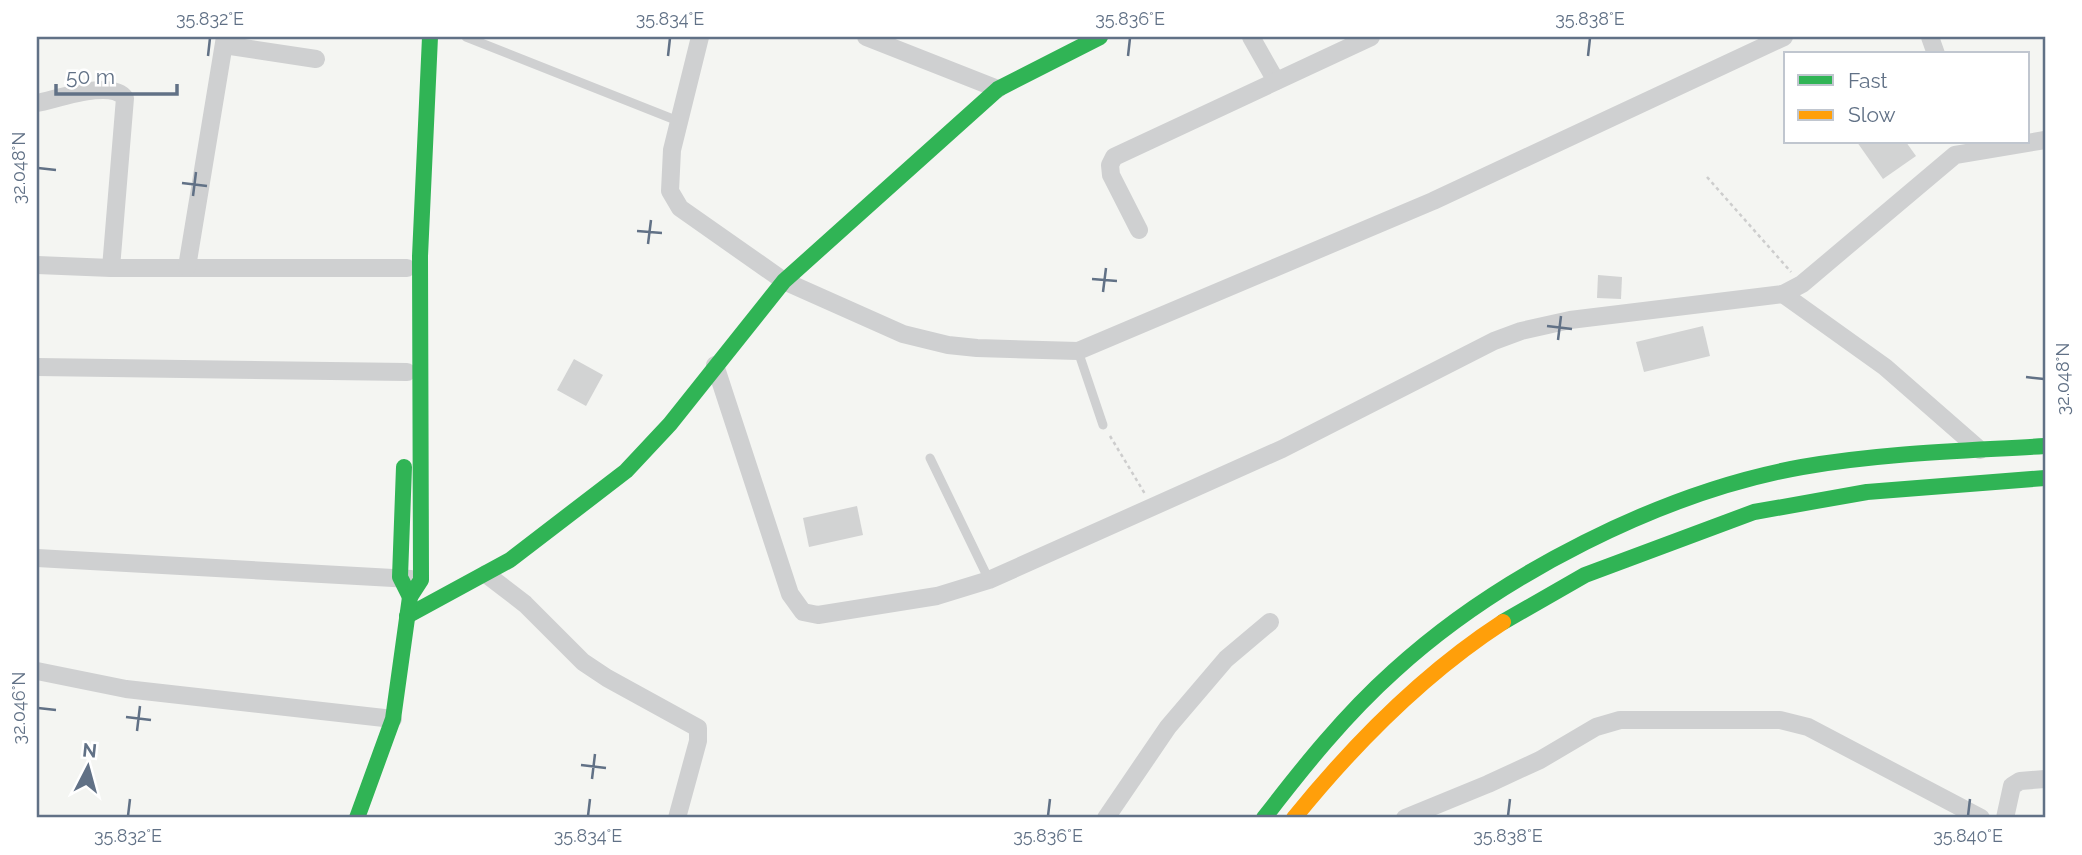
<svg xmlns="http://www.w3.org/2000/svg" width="2082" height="855" font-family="Raleway,sans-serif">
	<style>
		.building { fill: #d2d3d3 }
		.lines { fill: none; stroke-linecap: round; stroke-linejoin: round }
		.path { stroke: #cdcdcd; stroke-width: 2.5; stroke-dasharray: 3.5 3.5; stroke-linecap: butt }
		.lane { stroke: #cfd0d1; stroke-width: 9 }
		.street { stroke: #cfd0d1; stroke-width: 18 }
		.fast { stroke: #30b455; stroke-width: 16 }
		.slow { stroke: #ff9f0a; stroke-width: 16 }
		.ticks { fill: none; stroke: #617186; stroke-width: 2.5 }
		.neatline { fill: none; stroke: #617186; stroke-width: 2.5 }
		.ticks-label { font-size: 18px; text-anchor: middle; fill: #617186 }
	</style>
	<rect width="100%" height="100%" fill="#f4f5f2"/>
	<g class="building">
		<path d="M1857 142H1906L1916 156 1883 179Z"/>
		<path d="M1598 275 1622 277 1621 299 1597 298Z"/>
		<path d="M1703 326 1710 356 1644 372 1636 342Z"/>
		<path d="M574 359 603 375 586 406 557 390Z"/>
		<path d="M857 506 863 535 809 547 803 518Z"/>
	</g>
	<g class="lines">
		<g class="path">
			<path d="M1707 177 1791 272"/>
			<path d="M1110 436 1145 494"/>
		</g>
		<g class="lane">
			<path d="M466 37 678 121"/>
			<path d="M1078 351 1103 425"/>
			<path d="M930 458 989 580"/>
		</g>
		<g class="street">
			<path d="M700 37 672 150 670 191 680 208 784 281 903 334 948 345 977 348 1078 351 1433 201 1784 37"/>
			<path d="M866 37 998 89"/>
			<path d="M1251 37 1276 81"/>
			<path d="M1930 37 1936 54"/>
			<path d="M224 45 316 59"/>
			<path d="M37 103C58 99 111 79 125 98L111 268"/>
			<path d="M1139 230 1111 175 1110 165 1114 157 1371 37"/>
			<path d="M37 265 111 268H407"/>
			<path d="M187 267 225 37"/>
			<path d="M1783 294 1885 367 1980 450"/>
			<path d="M715 365 790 594 803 612 818 615 937 596 989 580 1282 449 1494 341 1521 331 1570 320 1783 294 1802 284 1955 155 2045 140"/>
			<path d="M37 367 407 372"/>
			<path d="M37 558 411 579"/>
			<path d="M486 574 525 604 583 662 607 678 698 728V741L677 818"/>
			<path d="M37 671 126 689 393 719"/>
			<path d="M1106 818 1168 727 1226 659 1270 622"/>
			<path d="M1405 818 1488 784 1540 760 1596 727 1620 720H1780L1808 727 1981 818"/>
			<path d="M2005 818 2012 786 2020 781 2045 779"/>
		</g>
		<g class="fast">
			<path d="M404 467 400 577 410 597"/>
			<path d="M407 616 510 560 626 471 670 424 784 281 998 89 1100 37"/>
			<path d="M1503 622 1585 575 1754 512 1867 492 2045 478"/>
			<path d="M357 818 393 719 410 597 421 580 420 256 430 37"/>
			<path d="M1264 818C1304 766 1345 715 1394 671 1499 575 1662 492 1802 467 1882 453 1964 451 2045 446"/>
		</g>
		<path class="slow" d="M1294 818C1354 744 1423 674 1503 622"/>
	</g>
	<path class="ticks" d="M208 56 210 38M668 56 670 38M1128 56 1130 38M1588 56 1590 38M38 168 56 170M182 183 207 186M193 196 196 172M637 231 662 233M648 244 651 220M1092 279 1117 281M1103 292 1106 268M1547 326 1572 329M1558 340 1561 316M2026 377 2044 379M38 708 56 710M126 717 151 720M137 731 140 706M581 765 606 768M592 779 595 754M128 816 130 799M588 816 590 799M1048 816 1050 799M1508 816 1510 799M1968 816 1970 799"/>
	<rect width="2082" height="855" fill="none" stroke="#ffffff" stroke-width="77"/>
	<rect x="1784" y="52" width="245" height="91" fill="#ffffff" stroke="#c0c6cf" stroke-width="2"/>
	<rect x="1798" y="75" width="35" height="10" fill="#30b455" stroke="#c0c6cf" stroke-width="2"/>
	<text x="1848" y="88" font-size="21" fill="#617186">Fast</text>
	<rect x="1798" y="110" width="35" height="10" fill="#ff9f0a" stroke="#c0c6cf" stroke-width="2"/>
	<text x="1848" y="122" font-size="21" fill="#617186">Slow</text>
	<g transform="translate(88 767) rotate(6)" stroke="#ffffff" stroke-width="5" paint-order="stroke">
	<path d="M0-5L12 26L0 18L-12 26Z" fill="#617186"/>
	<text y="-10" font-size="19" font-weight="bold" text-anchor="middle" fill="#617186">N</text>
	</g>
	<path d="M56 84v10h121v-10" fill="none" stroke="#617186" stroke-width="3.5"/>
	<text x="66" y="84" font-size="21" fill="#617186" stroke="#ffffff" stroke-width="5" paint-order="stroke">50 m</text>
	<rect x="38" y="38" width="2006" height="778" class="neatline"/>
	<g class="ticks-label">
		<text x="210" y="25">35.832°E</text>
		<text x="670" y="25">35.834°E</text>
		<text x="1130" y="25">35.836°E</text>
		<text x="1590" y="25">35.838°E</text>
		<text transform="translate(19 168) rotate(-90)" y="6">32.048°N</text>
		<text transform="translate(2063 379) rotate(-90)" y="6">32.048°N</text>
		<text transform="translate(19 708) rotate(-90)" y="6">32.046°N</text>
		<text x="128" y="842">35.832°E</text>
		<text x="588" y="842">35.834°E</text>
		<text x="1048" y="842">35.836°E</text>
		<text x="1508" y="842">35.838°E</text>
		<text x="1968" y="842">35.840°E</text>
	</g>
</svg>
